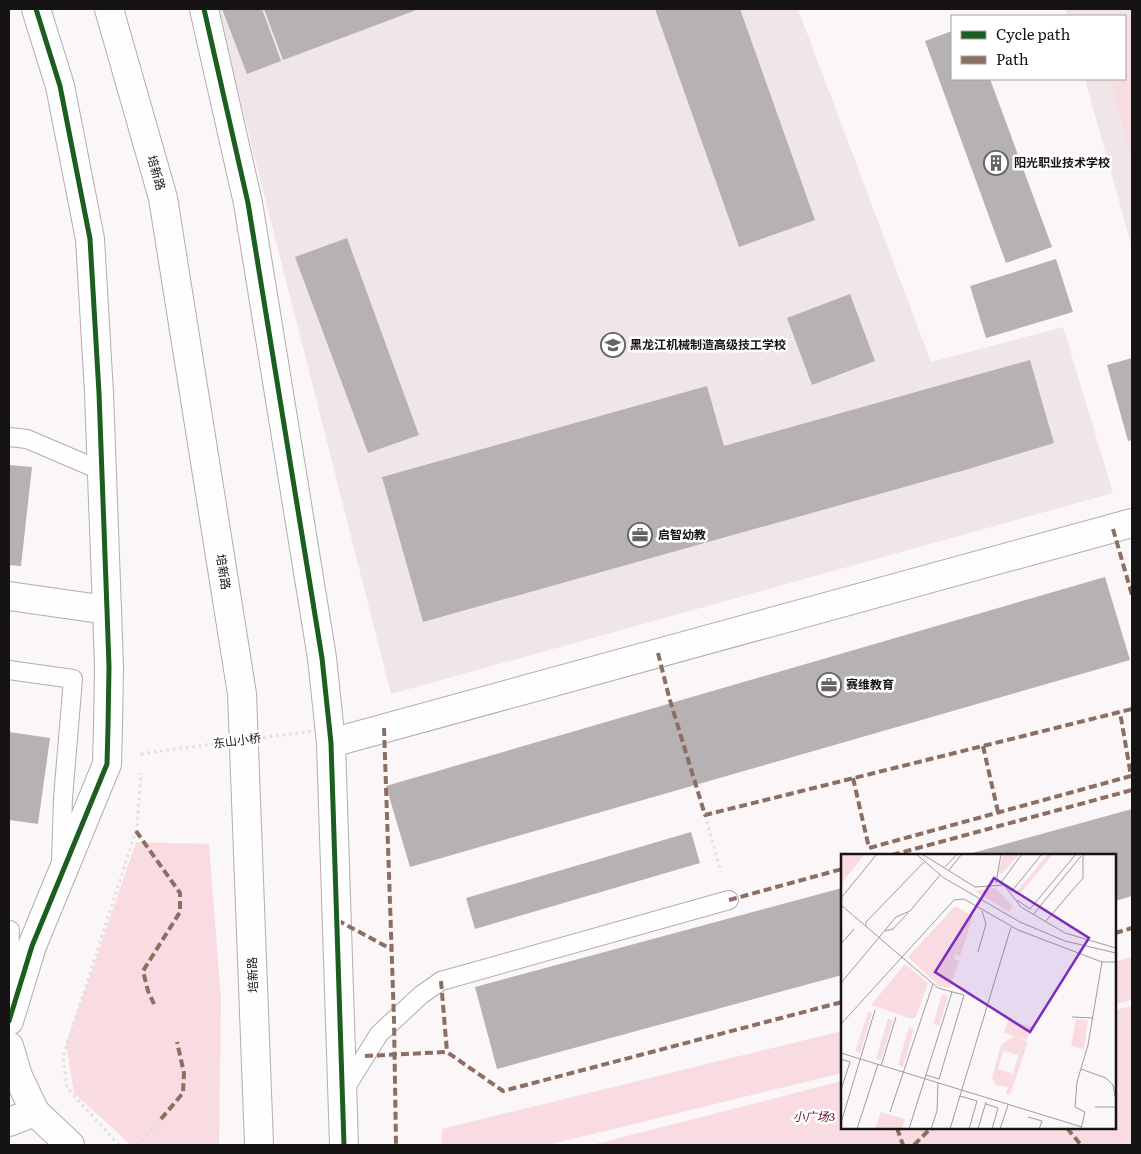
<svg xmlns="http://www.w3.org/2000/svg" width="1141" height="1154" font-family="Literata,'Noto Sans SC',serif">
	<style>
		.built { fill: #f0e5e7 }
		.green { fill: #f8dce1 }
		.building { fill: #b6b2b3 }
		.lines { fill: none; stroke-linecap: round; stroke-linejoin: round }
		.service-casing { stroke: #b1adae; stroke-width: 20 }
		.minor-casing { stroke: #b1adae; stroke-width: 30 }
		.tertiary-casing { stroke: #b1adae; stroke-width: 30 }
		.secondary-casing { stroke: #b1adae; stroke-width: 30 }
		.path { stroke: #e0dede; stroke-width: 3; stroke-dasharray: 2.5 4; stroke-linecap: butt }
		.service { stroke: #fefefe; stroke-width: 18 }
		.minor { stroke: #fefefe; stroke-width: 28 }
		.tertiary { stroke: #fefefe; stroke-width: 28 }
		.secondary { stroke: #fefefe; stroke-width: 28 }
		.path-bridge { stroke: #e0dede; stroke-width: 3; stroke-dasharray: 2.5 4; stroke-linecap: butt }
		.quiet { stroke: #8d6e63; stroke-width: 4; stroke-dasharray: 8 4; stroke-linecap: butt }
		.cycleway-casing { stroke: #fff; stroke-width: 8 }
		.cycleway { stroke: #1b5e20; stroke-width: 5 }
		.labels { text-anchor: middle; stroke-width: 5; stroke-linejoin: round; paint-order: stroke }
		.poi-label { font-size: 12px; font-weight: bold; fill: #161314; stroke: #fff; text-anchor: start }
		.street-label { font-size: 12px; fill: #161314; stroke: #fff }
		.park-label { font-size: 12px; font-style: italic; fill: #6a1432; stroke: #fff }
		.inset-road { fill: none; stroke: #9f9c9d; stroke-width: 1 }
		.view { fill: #7b2cbf; fill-opacity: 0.15; stroke: #7b2cbf; stroke-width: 2.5 }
		.inset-edge { fill: none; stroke: #161314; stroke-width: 2.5 }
	</style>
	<rect width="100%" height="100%" fill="#fbf7f8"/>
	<g class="built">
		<path d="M217 9H798L931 362 1063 327 1113 493 391 694Z"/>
		<path d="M1065 9H1132V248L1085 79H1125V16H1067Z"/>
	</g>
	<g class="green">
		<path d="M1132 16V160L1110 79H1125V18Z"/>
		<path d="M136 842 209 844 221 999 219 1145H131L74 1093 66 1043 85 991Z"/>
		<path d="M1132 957V1000L1115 1004V961Z"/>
		<path d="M1132 1006V1145H592L842 1081V1128H1115V1010Z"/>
		<path d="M842 1031V1073L548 1145H441L442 1129Z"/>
	</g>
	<g class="building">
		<path d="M222 9H262L281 61 247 74Z"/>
		<path d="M264 9H419L283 60Z"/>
		<path d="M655 9H740L815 220 739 247Z"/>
		<path d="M952 31V79H990L1052 247 1006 263 925 41Z"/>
		<path d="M347 238 419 435 368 453 295 257Z"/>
		<path d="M1056 259 1073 312 986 338 970 286Z"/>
		<path d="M850 294 875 361 812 385 787 318Z"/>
		<path d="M1132 358V440L1128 441 1107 365Z"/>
		<path d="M1030 360 1054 443 965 470 423 622 382 477 707 386 724 446Z"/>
		<path d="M9 465 32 467 21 566 9 565Z"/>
		<path d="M1105 577 1130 660 410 867 386 786Z"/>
		<path d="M9 732 50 738 38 824 9 820Z"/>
		<path d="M1132 809V896L1115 901V855H965Z"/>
		<path d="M691 832 700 863 475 929 466 898Z"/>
		<path d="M842 888V975L497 1069 475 987Z"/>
	</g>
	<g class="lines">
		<defs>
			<g id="service">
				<path d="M9 437 27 439 102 471"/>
				<path d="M9 670 73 679 63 798 61 862"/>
				<path d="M9 930H10L9 960"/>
				<path d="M343 1092 379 1034 421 995 441 981 729 900"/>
			</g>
			<g id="minor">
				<path d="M204 9 248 203 322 658 331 743 344 1145"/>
				<path d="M9 596 107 610"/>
				<path d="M9 1021 32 946 107 764 108 727 109 667 107 610 99 393 90 239 60 86 36 9"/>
				<path d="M9 1046 18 1076 35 1112 70 1145"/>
				<path d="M9 1122 35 1112"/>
			</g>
			<path id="tertiary" d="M331 743 1132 523"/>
			<path id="secondary" d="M109 9 163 198 242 694 259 1145"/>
		</defs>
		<use href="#service" class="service-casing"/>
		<use href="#minor" class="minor-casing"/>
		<use href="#tertiary" class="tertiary-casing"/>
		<use href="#secondary" class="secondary-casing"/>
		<g class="path">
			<path d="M141 754 160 751"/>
			<path d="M705 815 721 872"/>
			<path d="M119 1145 67 1088 63 1057 137 827 141 773"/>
			<path d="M138 1145 161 1119"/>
		</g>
		<use href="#service" class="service"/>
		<use href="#minor" class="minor"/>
		<use href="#tertiary" class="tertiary"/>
		<use href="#secondary" class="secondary"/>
		<path class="path-bridge" d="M160 751 313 731"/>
		<g class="quiet">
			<path d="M1113 529 1132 595"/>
			<path d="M658 653 669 697 705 815 1132 709"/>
			<path d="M384 728 394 1020 396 1145"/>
			<path d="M983 746 998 812"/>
			<path d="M853 778 869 848 1131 776 1120 712"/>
			<path d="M136 831 180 893V912L143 971 148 991 154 1004"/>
			<path d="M892 855 1132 790"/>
			<path d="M729 900 842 869"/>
			<path d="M337 920 391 949"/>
			<path d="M1115 933 1132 928"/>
			<path d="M441 981 447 1052"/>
			<path d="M365 1056 447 1052 503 1091 842 1002"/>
			<path d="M161 1119 183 1093 184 1073 177 1042"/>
			<path d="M897 1128 903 1145"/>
			<path d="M1067 1128 1081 1145"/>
			<path d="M914 1145 929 1130 934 1128"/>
		</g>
		<defs>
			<g id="cycleway">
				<path d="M204 9 248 203 322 658 331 743 344 1145"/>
				<path d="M9 1021 32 946 107 764 108 727 109 667 107 610 99 393 90 239 60 86 36 9"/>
			</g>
		</defs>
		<use href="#cycleway" class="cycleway-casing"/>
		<use href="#cycleway" class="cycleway"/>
	</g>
	<defs>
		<symbol id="building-ring" viewBox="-11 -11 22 22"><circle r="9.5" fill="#fff" stroke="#666364" stroke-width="1.5"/><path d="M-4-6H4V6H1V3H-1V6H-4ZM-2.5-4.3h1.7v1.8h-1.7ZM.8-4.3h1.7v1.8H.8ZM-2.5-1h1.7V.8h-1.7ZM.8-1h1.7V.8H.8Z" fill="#666364"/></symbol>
		<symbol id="university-ring" viewBox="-11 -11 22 22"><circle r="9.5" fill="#fff" stroke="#666364" stroke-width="1.5"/><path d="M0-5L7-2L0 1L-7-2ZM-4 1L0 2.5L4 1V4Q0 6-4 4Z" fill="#666364"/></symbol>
		<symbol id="office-ring" viewBox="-11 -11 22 22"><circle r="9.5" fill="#fff" stroke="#666364" stroke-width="1.5"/><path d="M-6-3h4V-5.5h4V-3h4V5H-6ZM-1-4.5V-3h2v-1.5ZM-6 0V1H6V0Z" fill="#666364"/></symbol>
	</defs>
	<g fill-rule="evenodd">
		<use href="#building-ring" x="982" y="149" width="28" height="28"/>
		<use href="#university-ring" x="599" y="331" width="28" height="28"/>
		<use href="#office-ring" x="626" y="521" width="28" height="28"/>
		<use href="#office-ring" x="815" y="671" width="28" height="28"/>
	</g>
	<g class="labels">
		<g class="poi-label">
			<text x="1014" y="167">阳光职业技术学校</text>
			<text x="630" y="349">黑龙江机械制造高级技工学校</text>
			<text x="658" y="539">启智幼教</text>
			<text x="846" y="689">赛维教育</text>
		</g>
		<g class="street-label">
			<text transform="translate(156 173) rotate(74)" y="4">培新路</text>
			<text transform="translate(223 572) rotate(81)" y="4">培新路</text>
			<text transform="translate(237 741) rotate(-7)" y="4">东山小桥</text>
			<text transform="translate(253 975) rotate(-92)" y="4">培新路</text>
		</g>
		<g class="park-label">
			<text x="814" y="1121">小广场3</text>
		</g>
	</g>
	<g transform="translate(841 854)">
		<rect width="275" height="275" fill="#fbf7f8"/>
		<path d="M0 0H24L0 30ZM162 0H178L160 21 158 18ZM207 0H212L179 40 176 37ZM154 34 172 52 168 58 134 37ZM114 52 128 60 116 99 129 60 132 62 119 102 115 100 113 105 118 107 109 134 98 132 67 103ZM64 110 87 129 75 163 71 165 30 151ZM101 140 107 142 98 172 92 170ZM27 158 31 159 19 199 14 198ZM47 164 52 166 40 206 35 205ZM235 165 247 166 243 195 230 192ZM167 166 190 173 186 186 178 184 187 188 169 241 165 240 167 233 155 231 151 224 160 191 173 182 163 179ZM164 192 163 197 177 201 179 196 170 226 171 219 157 215 155 221ZM68 173 73 175 62 213 57 211ZM40 258 64 265 61 275H34Z" fill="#f8dce1" fill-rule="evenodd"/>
		<path class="inset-road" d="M75 0 103 24 179 68 224 87 275 99M81 0 134 33 163 31 180 53 224 79 275 94M104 13 116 0M108 16 121 0M155 29 160 0M159 30 181 0M168 35 171 37 201 0M0 44 36 0M176 46 189 55 235 0M0 51 97 134 123 141 98 225 85 221M192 61 240 2M204 68 242 24V0M25 72V68L83 8M44 77 52 75 67 59M0 90 13 75M137 98 145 70 141 57M0 129 55 63 69 57 99 21M231 163 252 164M0 170 113 46 123 45 177 76 261 108M0 199 241 273M0 205 9 208 0 236M40 212 55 163M240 215 265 224 272 231 274 242M119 242 136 247 128 275M145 250 157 254 151 275M254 253H275M49 258 92 130M187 263 201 267 198 275M0 269 34 156M16 275 37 210M68 275 111 138M90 275 96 257 97 229M109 275 170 73M137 275 145 248M159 275 167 251M240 275 244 258 234 253 236 228 247 191 261 108H275"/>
		<path class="view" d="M153 24 248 84 189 178 94 118Z"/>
		<rect width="275" height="275" class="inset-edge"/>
	</g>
	<rect width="1141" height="1154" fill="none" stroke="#161314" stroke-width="20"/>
	<rect x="951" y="15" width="175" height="65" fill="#ffffff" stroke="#a2a1a1"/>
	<rect x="961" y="31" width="25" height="8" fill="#1b5e20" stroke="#a2a1a1"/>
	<text x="996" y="40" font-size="15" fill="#161314">Cycle path</text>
	<rect x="961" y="56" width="25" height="8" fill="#8d6e63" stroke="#a2a1a1"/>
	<text x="996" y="65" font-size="15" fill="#161314">Path</text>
</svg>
